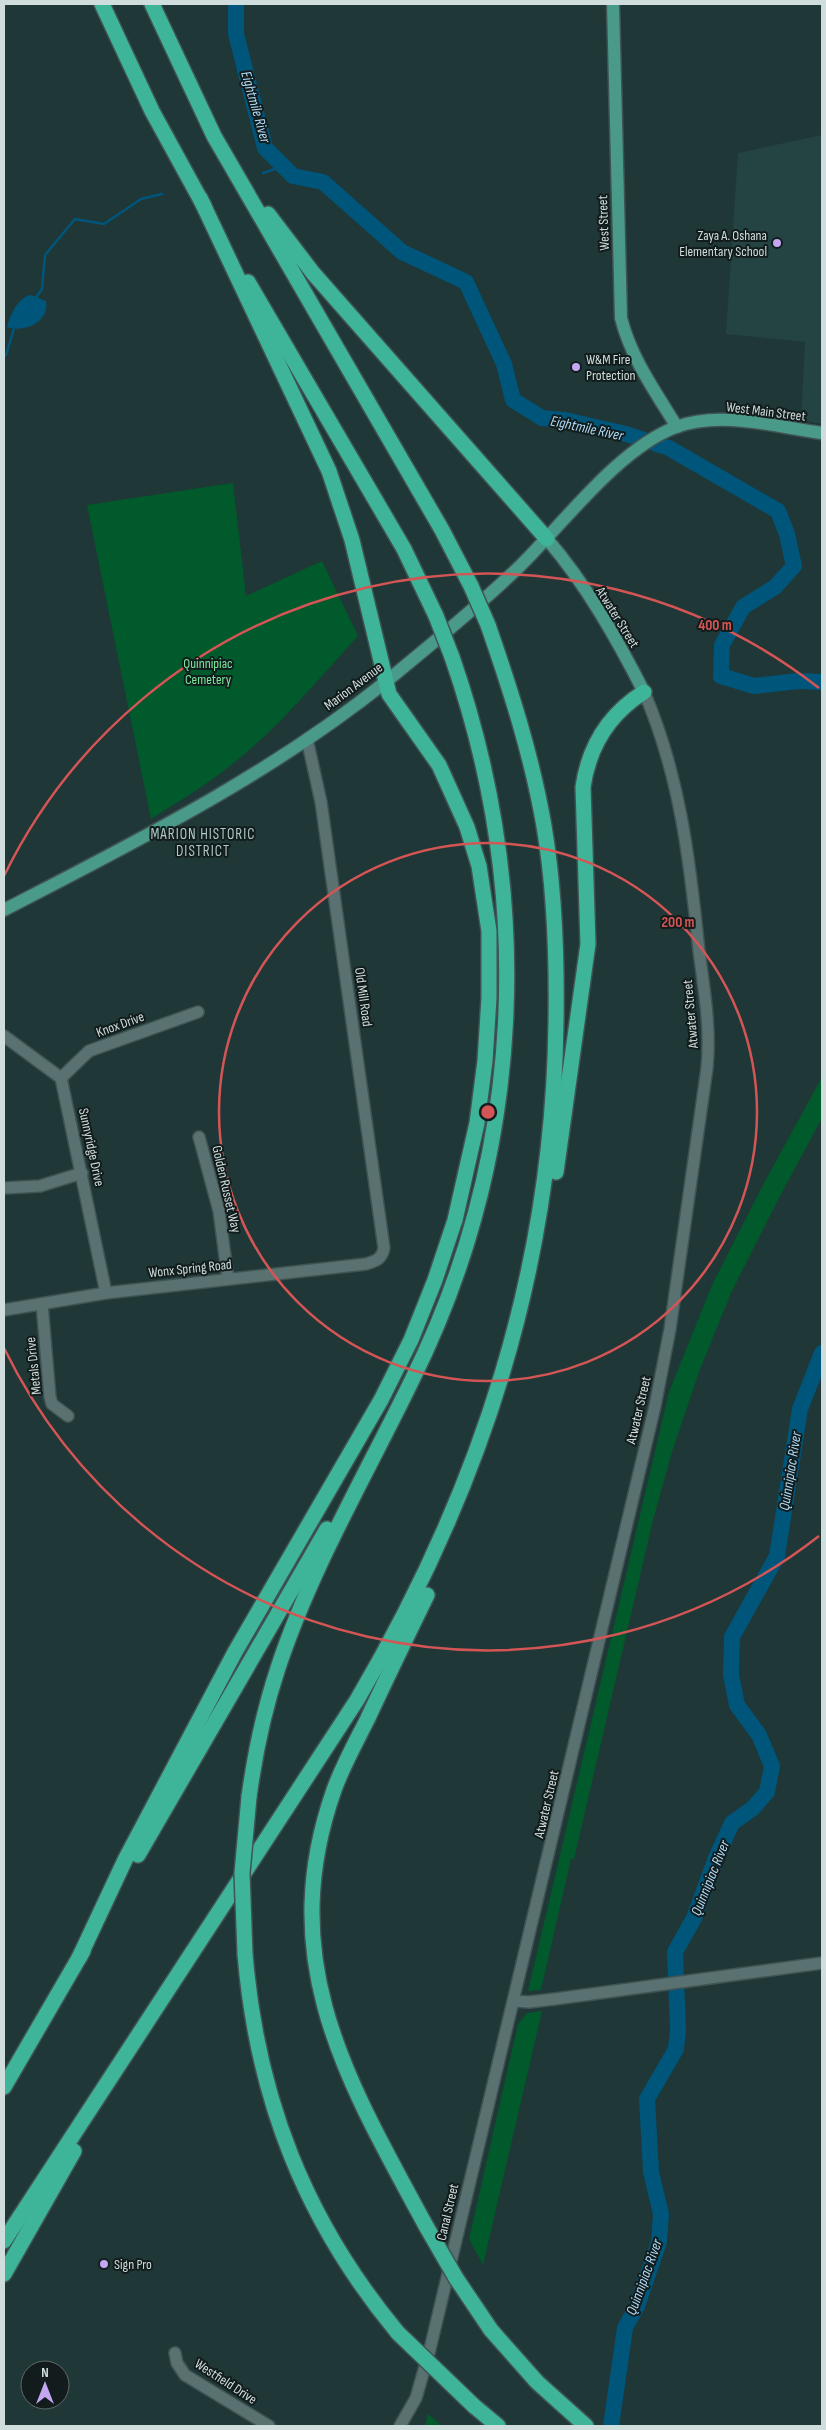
<svg xmlns="http://www.w3.org/2000/svg" width="826" height="2430" font-family="'Sofia Sans Condensed',sans-serif">
	<style>
		.built { fill: #244444 }
		.green { fill: #005a2b }
		.water { fill: #00557b }
		.lines { fill: none; stroke-linecap: round; stroke-linejoin: round }
		.stream { stroke: #00557b; stroke-width: 2.5 }
		.river { stroke: #00557b; stroke-width: 16 }
		.minor-casing { stroke: #3f5353; stroke-width: 14 }
		.major-casing { stroke: #3f5353; stroke-width: 15 }
		.highway-casing { stroke: #3f5353; stroke-width: 18 }
		.minor { stroke: #597271; stroke-width: 11 }
		.major { stroke: #499a88; stroke-width: 12 }
		.highway { stroke: #3eb498; stroke-width: 15 }
		.highway-bridge-casing { stroke: #3f5353; stroke-width: 18; stroke-linecap: butt }
		.highway-bridge { stroke: #3eb498; stroke-width: 15 }
		.ring { fill: none; stroke: #d45555; stroke-width: 2.5 }
		.poi-dot { fill: #c3a7f2; stroke: #121c1c; stroke-width: 2 }
		.labels { text-anchor: middle; stroke-width: 4; stroke-linejoin: round; paint-order: stroke }
		.street-label { font-size: 14px; fill: #cfdddc; stroke: #121c1c }
		.poi-label { font-size: 14px; fill: #cfdddc; stroke: #121c1c; text-anchor: start }
		.park-label { font-size: 14px; fill: #7ae89d; stroke: #121c1c }
		.water-label { font-size: 15px; font-style: italic; fill: #b0daf6; stroke: #121c1c }
		.neighbourhood-label { font-size: 15px; letter-spacing: 1px; fill: #adc8c7; stroke: #121c1c }
		.centre { fill: #d45555; stroke: #121c1c; stroke-width: 2.5 }
		.ring-label { font-size: 15px; text-anchor: middle; font-weight: bold; fill: #d45555; stroke: #121c1c; stroke-width: 4; stroke-linejoin: round; paint-order: stroke }
	</style>
	<rect width="100%" height="100%" fill="#1f3736"/>
	<path class="built" d="M822 135V424L801 420 805 342 726 334 738 153Z"/>
	<g class="green">
		<path d="M233 483 246 596 322 561 358 636C314 684 271 737 218 775 197 791 174 804 151 819L87 505Z"/>
		<path d="M822 1077V1118L781 1194 731 1293 699 1372 672 1452 653 1520 574 1859H571L541 1990 528 1991 669 1392 712 1285 764 1183Z"/>
		<path d="M542 2011 483 2265 469 2239 518 2024 527 2013Z"/>
		<path d="M428 2414 442 2426H425Z"/>
	</g>
	<path class="water" d="M31 295 46 301C50 322 24 333 7 327 10 315 18 297 31 295Z"/>
	<g class="lines">
		<g class="stream">
			<path d="M263 173 284 166"/>
			<path d="M35 299 42 289 45 255 75 219 104 224 141 199 162 194"/>
			<path d="M4 355H6L15 325"/>
		</g>
		<g class="river">
			<path d="M236 4V34L265 148 293 176 323 182 402 252 466 282 504 364 513 400 542 418 565 420 626 434 669 448 778 511 787 534 794 566 775 587 743 607 722 645 721 676 754 686 798 681 822 682"/>
			<path d="M611 2426 625 2328 637 2306 659 2242 661 2214 651 2172 647 2099 676 2049 678 2029 675 1952 694 1918 716 1858 732 1823 753 1808 767 1792 772 1766 759 1735 737 1705 731 1675 732 1637 777 1556 800 1409 822 1353"/>
		</g>
		<defs>
			<g id="minor">
				<path d="M4 1036 61 1078 106 1293"/>
				<path d="M61 1078 89 1051 198 1012"/>
				<path d="M199 1137 219 1211 228 1279"/>
				<path d="M4 1188 40 1186 82 1173"/>
				<path d="M42 1304 50 1397 52 1404 68 1416"/>
				<path d="M4 1310 106 1293 366 1264C376 1261 382 1259 384 1248L321 802 307 739"/>
				<path d="M514 2001 529 2002 555 1999 822 1963"/>
				<path d="M175 2353 177 2363 185 2375 269 2426"/>
				<path d="M400 2426 416 2398 430 2349 655 1406 670 1329 707 1068C711 1028 704 989 699 951 690 862 680 775 644 692"/>
			</g>
			<g id="major">
				<path d="M613 4 621 318C631 358 655 391 677 427"/>
				<path d="M547 539C586 584 617 639 644 692"/>
				<path d="M4 910C137 841 270 775 388 680 433 643 477 607 519 567 564 523 618 449 676 427 721 410 776 427 822 433"/>
			</g>
			<g id="highway">
				<path d="M102 4 152 111 204 206"/>
				<path d="M152 4 214 136 442 530 471 586"/>
				<path d="M268 214 313 273 547 539"/>
				<path d="M248 282 404 549 436 616"/>
				<path d="M556 1172 588 944 583 787C589 746 609 714 644 692"/>
				<path d="M249 1797C255 1753 264 1710 278 1668 311 1568 366 1475 412 1380 525 1152 535 896 452 657"/>
				<path d="M138 1855 327 1529"/>
				<path d="M245 1954C257 2098 305 2221 398 2333"/>
				<path d="M79 1958 125 1860 235 1652 381 1400 411 1340 435 1280 455 1220 477 1123 485 1061 489 998V931L479 866 467 827 439 765 389 694 352 540 329 471 200 198"/>
				<path d="M4 2087 83 1951"/>
				<path d="M426 2226C347 2080 274 1961 334 1790 343 1765 356 1742 368 1718 387 1677 407 1636 427 1595"/>
				<path d="M4 2241 357 1700C481 1489 553 1269 556 1022 557 956 555 891 544 826 532 757 511 691 488 625"/>
				<path d="M4 2274 74 2151"/>
				<path d="M491 2330 537 2382 586 2426"/>
				<path d="M474 2406 498 2426"/>
			</g>
		</defs>
		<use href="#minor" class="minor-casing"/>
		<use href="#major" class="major-casing"/>
		<use href="#highway" class="highway-casing"/>
		<use href="#minor" class="minor"/>
		<use href="#major" class="major"/>
		<use href="#highway" class="highway"/>
		<defs>
			<g id="highway-bridge">
				<path d="M471 586 488 625"/>
				<path d="M436 616 452 657"/>
				<path d="M245 1954 242 1873 249 1797"/>
				<path d="M426 2226 456 2278 491 2330"/>
				<path d="M398 2333 474 2406"/>
			</g>
		</defs>
		<use href="#highway-bridge" class="highway-bridge-casing"/>
		<use href="#highway-bridge" class="highway-bridge"/>
	</g>
	<g class="ring">
		<circle cx="488" cy="1112" r="269"/>
		<path d="M819 1536A538 538 0 0 1 4 1348M4 876A538 538 0 0 1 819 688"/>
	</g>
	<g class="poi-dot">
		<circle cx="777" cy="243" r="5"/>
		<circle cx="576" cy="367" r="5"/>
		<circle cx="104" cy="2264" r="5"/>
	</g>
	<g class="labels">
		<g class="street-label">
			<text transform="translate(603 223) rotate(-92)" y="5">West Street</text>
			<text transform="translate(766 411) rotate(7)" y="5">West Main Street</text>
			<text transform="translate(618 617) rotate(58)" y="5">Atwater Street</text>
			<text transform="translate(353 686) rotate(-37)" y="5">Marion Avenue</text>
			<text transform="translate(364 997) rotate(82)" y="5">Old Mill Road</text>
			<text transform="translate(690 1014) rotate(-95)" y="5">Atwater Street</text>
			<text transform="translate(120 1024) rotate(-20)" y="5">Knox Drive</text>
			<text transform="translate(92 1147) rotate(78)" y="5">Sunnyridge Drive</text>
			<text transform="translate(227 1189) rotate(77)" y="5">Golden Russet Way</text>
			<text transform="translate(190 1268) rotate(-6)" y="5">Wonx Spring Road</text>
			<text transform="translate(33 1366) rotate(-96)" y="5">Metals Drive</text>
			<text transform="translate(638 1410) rotate(-77)" y="5">Atwater Street</text>
			<text transform="translate(546 1804) rotate(-77)" y="5">Atwater Street</text>
			<text transform="translate(447 2212) rotate(-77)" y="5">Canal Street</text>
			<text transform="translate(226 2381) rotate(33)" y="5">Westfield Drive</text>
		</g>
		<g class="poi-label">
			<text x="767" y="240" text-anchor="end">Zaya A. Oshana<tspan x="767" dy="16">Elementary School</tspan></text>
			<text x="586" y="364">W&amp;M Fire<tspan x="586" dy="16">Protection</tspan></text>
			<text x="114" y="2269">Sign Pro</text>
		</g>
		<g class="park-label">
			<text x="208" y="668">Quinnipiac<tspan x="208" dy="16">Cemetery</tspan></text>
		</g>
		<g class="water-label">
			<text transform="translate(256 107) rotate(74)" y="5">Eightmile River</text>
			<text transform="translate(587 428) rotate(12)" y="5">Eightmile River</text>
			<text transform="translate(790 1471) rotate(-81)" y="5">Quinnipiac River</text>
			<text transform="translate(710 1878) rotate(-68)" y="5">Quinnipiac River</text>
			<text transform="translate(644 2277) rotate(-70)" y="5">Quinnipiac River</text>
		</g>
		<g class="neighbourhood-label">
			<text x="203" y="839">MARION HISTORIC<tspan x="203" dy="17">DISTRICT</tspan></text>
		</g>
	</g>
	<circle cx="488" cy="1112" r="8" class="centre"/>
	<g class="ring-label">
		<text x="715" y="630">400 m</text>
		<text x="678" y="927">200 m</text>
	</g>
	<rect width="826" height="2430" fill="none" stroke="#cfdddc" stroke-width="10"/>
	<g transform="translate(45 2385)"><circle r="24" fill="#121c1c" stroke="#5e6969"/>
	<path d="M0-4L9 19L0 12L-9 19Z" fill="#c3a7f2"/>
	<text y="-8" font-size="14" font-weight="bold" text-anchor="middle" fill="#cfdddc">N</text>
	</g>
</svg>
